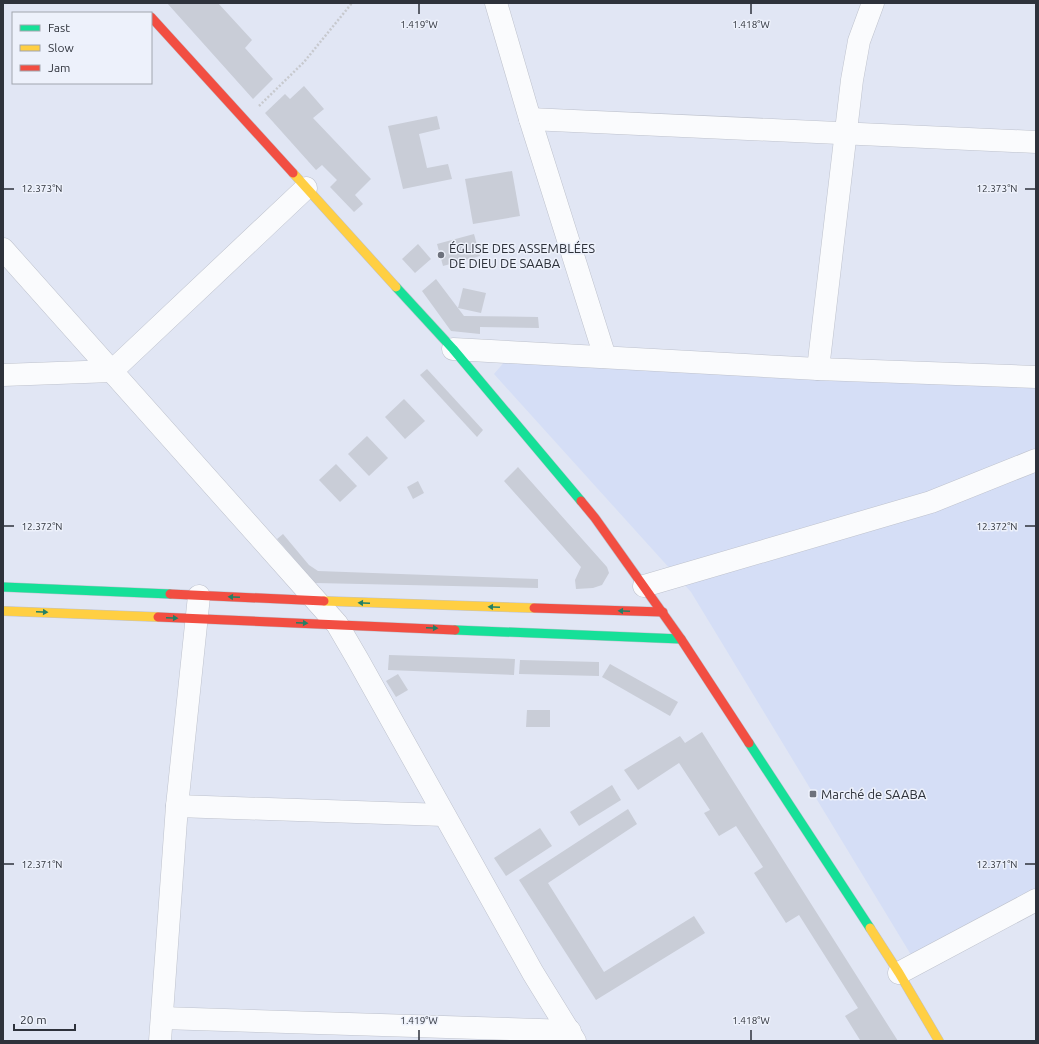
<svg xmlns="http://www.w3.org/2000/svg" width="1039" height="1044" font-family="Ubuntu,sans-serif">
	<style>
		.built { fill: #d5def6 }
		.building { fill: #c9cdd7 }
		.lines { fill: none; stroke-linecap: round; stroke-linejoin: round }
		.street-casing { stroke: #bec2cd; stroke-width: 23 }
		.fast-casing { stroke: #bec2cd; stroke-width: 10 }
		.slow-casing { stroke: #bec2cd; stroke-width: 10 }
		.jam-casing { stroke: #bec2cd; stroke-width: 10 }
		.path { stroke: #c7c9ce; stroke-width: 2.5; stroke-dasharray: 2 2; stroke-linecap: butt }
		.street { stroke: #fafbfd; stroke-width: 22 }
		.fast { stroke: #16e098; stroke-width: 9 }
		.slow { stroke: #ffcf43; stroke-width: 9 }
		.jam { stroke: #f24e42; stroke-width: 9 }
		.oneway { fill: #238065 }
		.ticks { fill: none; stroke: #2e323b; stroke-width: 1.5 }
		.poi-dot { fill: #6d717c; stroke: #edf1fb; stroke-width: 1.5 }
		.labels { text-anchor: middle; stroke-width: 3; stroke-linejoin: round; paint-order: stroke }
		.poi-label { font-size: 13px; fill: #2e323b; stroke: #edf1fb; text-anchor: start }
		.ticks-label { font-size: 10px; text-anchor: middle; fill: #2e323b; stroke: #edf1fb; stroke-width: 3; stroke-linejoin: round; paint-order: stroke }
	</style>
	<rect width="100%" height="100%" fill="#e1e6f4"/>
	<path class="built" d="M512 353 1036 382V899L916 963 691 592 494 374Z"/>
	<g class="building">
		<path d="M167 3H218L252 40 245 48 273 79 253 99Z"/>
		<path d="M304 86 324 109 313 118 371 179 355 195 363 204 354 212 330 187 337 180 322 165 316 170 265 113 285 94 290 99Z"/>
		<path d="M437 116 440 129 419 134 427 168 448 164 452 179 403 189 388 126Z"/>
		<path d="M512 171 520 216 473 224 465 179Z"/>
		<path d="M474 234 480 256 443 266 437 244Z"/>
		<path d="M418 244 431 259 415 273 402 259Z"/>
		<path d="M436 279 464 316 538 317 539 328 480 327V334L451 331 422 291Z"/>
		<path d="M463 288 486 293 481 313 458 308Z"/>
		<path d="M427 369 483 430 477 437 420 375Z"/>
		<path d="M404 399 425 421 405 439 385 417Z"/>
		<path d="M367 436 388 458 369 476 348 454Z"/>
		<path d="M336 464 357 486 340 502 319 480Z"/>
		<path d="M518 467 607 567 609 573 602 585 593 588 576 589 575 580 581 567 504 481Z"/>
		<path d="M418 481 424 493 413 499 407 487Z"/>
		<path d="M283 534 309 565 318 571 538 579V588L315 583 277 539Z"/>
		<path d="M389 655 515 659 514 675 388 670Z"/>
		<path d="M520 660 599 662V676L519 674Z"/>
		<path d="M610 664 678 702 670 716 602 677Z"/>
		<path d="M398 674 408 690 396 697 386 681Z"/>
		<path d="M527 710H550V727H526Z"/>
		<path d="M702 732 898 1041H858L860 1040 845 1016 858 1008 799 915 786 923 754 873 763 867 736 826 719 836 704 813 710 810 679 763 638 790 624 770 680 736 685 743Z"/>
		<path d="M612 785 621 800 579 826 570 812Z"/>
		<path d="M628 809 637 824 548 883 604 972 694 916 705 933 596 1000 519 880Z"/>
		<path d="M540 828 552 846 506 876 494 858Z"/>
	</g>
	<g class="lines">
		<defs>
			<g id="street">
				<path d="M496 3 530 119 605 357"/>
				<path d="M530 119 1036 142"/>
				<path d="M3 249 337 624 358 660 533 973 575 1041"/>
				<path d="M453 349 818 369 1036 377"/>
				<path d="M818 369 852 80 859 41 873 3"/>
				<path d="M3 375 112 371 306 188"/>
				<path d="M644 586 931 502 1036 460"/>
				<path d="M177 806 444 815"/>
				<path d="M899 973 1036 900"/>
				<path d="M162 1018 570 1031"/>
				<path d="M160 1041 177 806 199 596"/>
			</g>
			<g id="fast">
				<path d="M396 287 453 349 581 501"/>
				<path d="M3 587 170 594"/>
				<path d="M455 630 681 639"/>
				<path d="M749 743 870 928"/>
			</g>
			<g id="slow">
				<path d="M293 173 396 287"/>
				<path d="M324 601 534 608"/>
				<path d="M3 611 158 617"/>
				<path d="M870 928 899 973 939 1041"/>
			</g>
			<g id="jam">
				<path d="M151 17 293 173"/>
				<path d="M581 501 595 518 681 639 749 743"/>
				<path d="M170 594 324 601"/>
				<path d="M534 608 663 612"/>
				<path d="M158 617 455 630"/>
			</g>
		</defs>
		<use href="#street" class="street-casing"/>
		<use href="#fast" class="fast-casing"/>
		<use href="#slow" class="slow-casing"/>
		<use href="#jam" class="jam-casing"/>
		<path class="path" d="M259 106 304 62 352 3"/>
		<use href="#street" class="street"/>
		<use href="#fast" class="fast"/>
		<use href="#slow" class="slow"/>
		<use href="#jam" class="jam"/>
	</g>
	<defs><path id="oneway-solid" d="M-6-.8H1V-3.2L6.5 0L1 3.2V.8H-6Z"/></defs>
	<g class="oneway">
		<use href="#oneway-solid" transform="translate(234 597) rotate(-177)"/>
		<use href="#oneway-solid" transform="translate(364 603) rotate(-178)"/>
		<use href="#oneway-solid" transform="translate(494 607) rotate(-178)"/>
		<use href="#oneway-solid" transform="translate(624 611) rotate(-178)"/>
		<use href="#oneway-solid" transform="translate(42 612) rotate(2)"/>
		<use href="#oneway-solid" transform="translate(172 618) rotate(2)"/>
		<use href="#oneway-solid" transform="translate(302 623) rotate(2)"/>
		<use href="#oneway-solid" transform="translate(432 628) rotate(2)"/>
	</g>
	<path class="ticks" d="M419 4V14M751 4V14M4 189H14M1025 189H1035M4 526H14M1025 526H1035M4 864H14M1025 864H1035M419 1030V1040M751 1030V1040"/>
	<g class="poi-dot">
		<circle cx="441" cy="255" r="4"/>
		<rect x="809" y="790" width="8" height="8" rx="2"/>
	</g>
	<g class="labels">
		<g class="poi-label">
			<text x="449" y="253">ÉGLISE DES ASSEMBLÉES<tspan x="449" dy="15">DE DIEU DE SAABA</tspan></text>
			<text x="821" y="799">Marché de SAABA</text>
		</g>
	</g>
	<g class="ticks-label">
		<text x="419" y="28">1.419°W</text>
		<text x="751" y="28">1.418°W</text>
		<text x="42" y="192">12.373°N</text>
		<text x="997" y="192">12.373°N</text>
		<text x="42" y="530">12.372°N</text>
		<text x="997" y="530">12.372°N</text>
		<text x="42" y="868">12.371°N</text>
		<text x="997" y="868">12.371°N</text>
		<text x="419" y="1024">1.419°W</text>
		<text x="751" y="1024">1.418°W</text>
	</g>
	<rect width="1039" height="1044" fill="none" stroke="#2e323b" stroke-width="8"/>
	<rect x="12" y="12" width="140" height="72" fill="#edf1fb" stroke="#a1a5ae"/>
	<rect x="20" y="25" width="20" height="6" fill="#16e098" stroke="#a1a5ae"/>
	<text x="48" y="32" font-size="12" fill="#2e323b">Fast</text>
	<rect x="20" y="45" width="20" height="6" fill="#ffcf43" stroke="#a1a5ae"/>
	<text x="48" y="52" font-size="12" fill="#2e323b">Slow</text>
	<rect x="20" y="65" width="20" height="6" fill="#f24e42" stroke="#a1a5ae"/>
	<text x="48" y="72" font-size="12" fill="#2e323b">Jam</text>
	<path d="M14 1024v6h61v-6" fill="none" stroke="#2e323b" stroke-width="2"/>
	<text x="20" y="1024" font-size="12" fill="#2e323b" stroke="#edf1fb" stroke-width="3" paint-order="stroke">20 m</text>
</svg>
